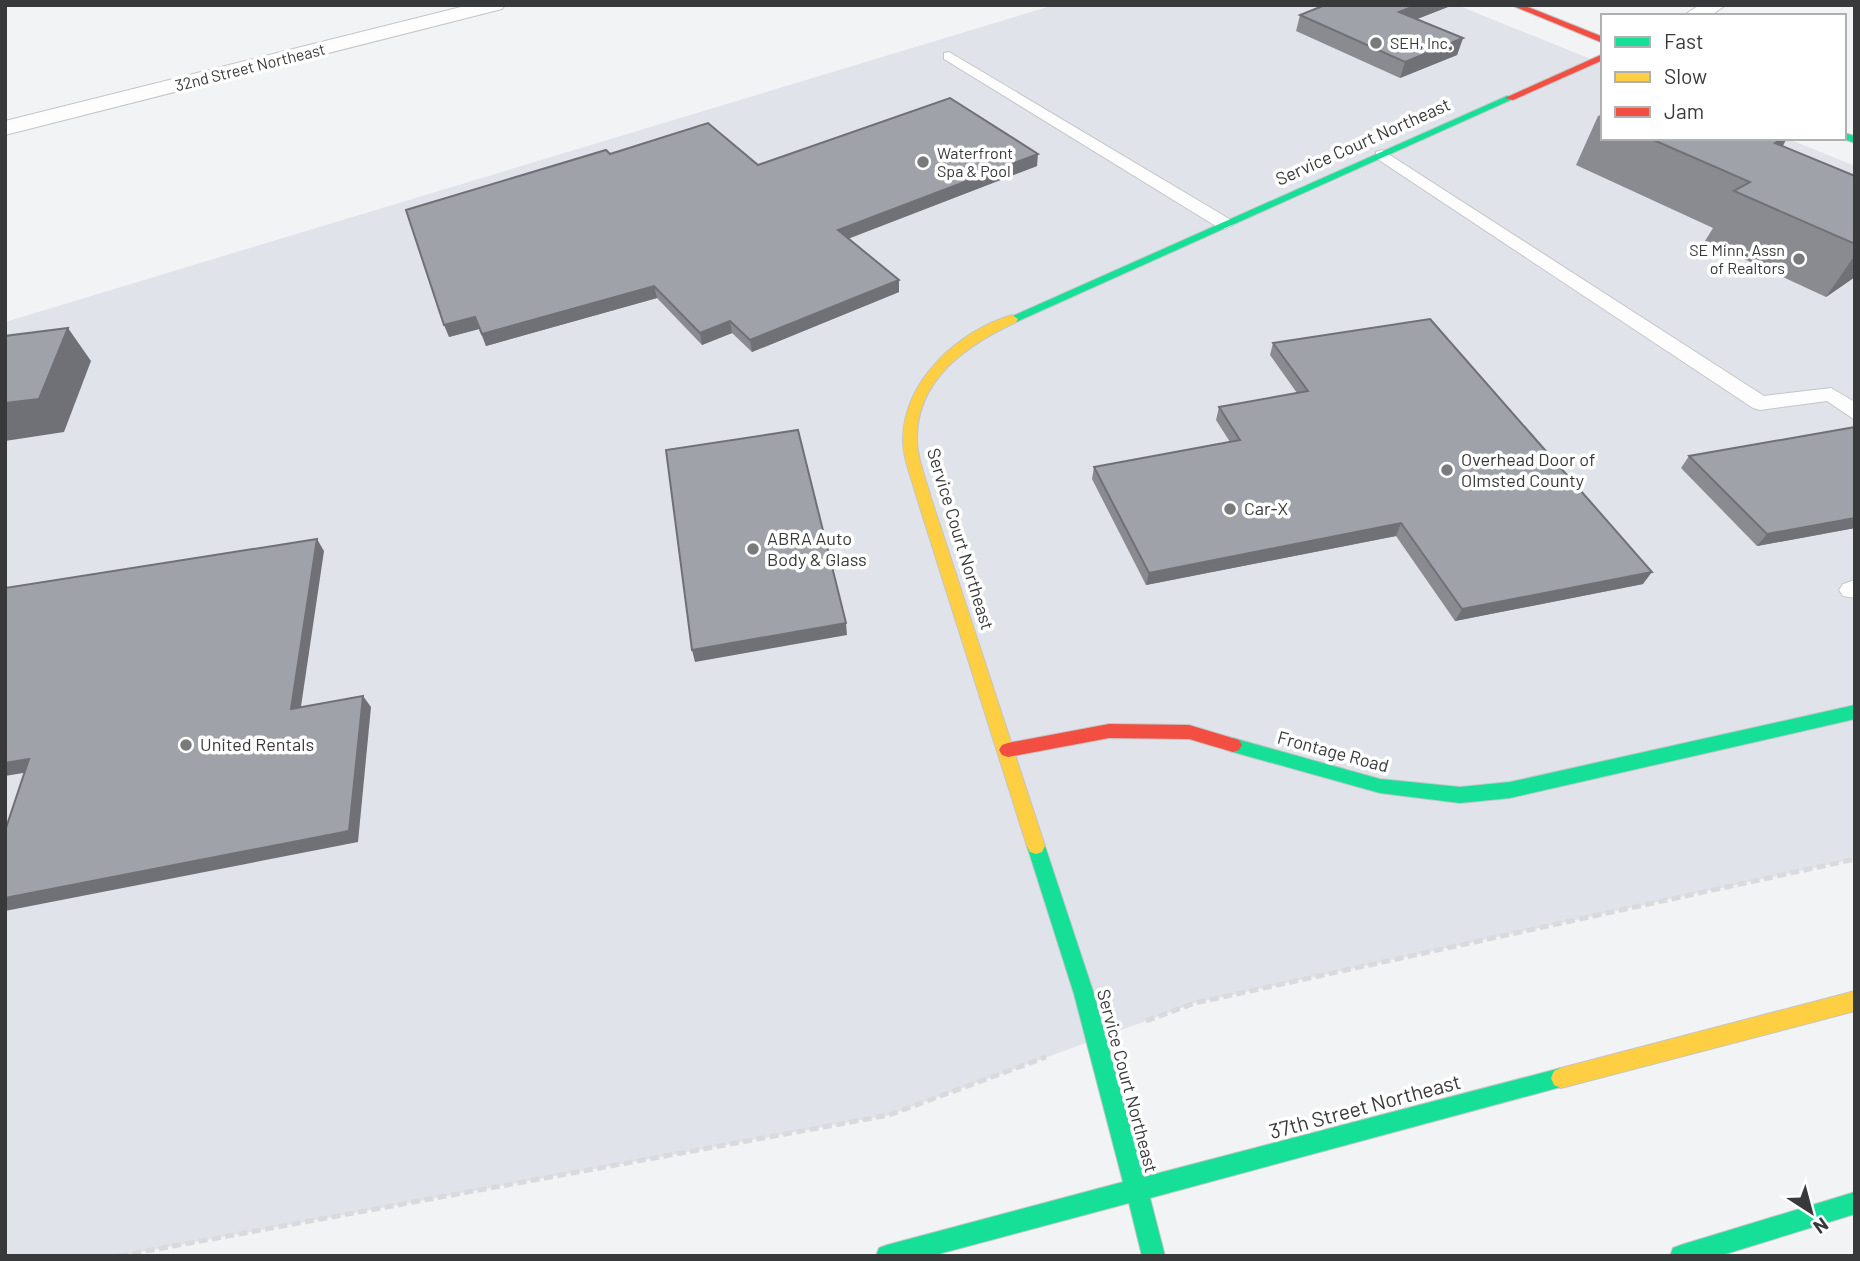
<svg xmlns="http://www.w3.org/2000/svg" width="1860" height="1261" font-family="Barlow,sans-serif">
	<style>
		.built { fill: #e0e3ea }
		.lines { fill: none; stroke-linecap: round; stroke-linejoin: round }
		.lane-casing { stroke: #c4c5c6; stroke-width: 2 }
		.street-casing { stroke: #c4c5c6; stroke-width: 2 }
		.fast-casing { stroke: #c4c5c6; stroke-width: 2 }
		.slow-casing { stroke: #c4c5c6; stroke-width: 2 }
		.jam-casing { stroke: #c4c5c6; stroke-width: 2 }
		.path { stroke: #dadadc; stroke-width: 5; stroke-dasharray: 9 4.5; stroke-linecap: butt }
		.lane { fill: #fdfdfe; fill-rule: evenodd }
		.street { fill: #fdfdfe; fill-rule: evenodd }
		.fast { fill: #16e098; fill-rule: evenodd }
		.slow { fill: #ffcf43; fill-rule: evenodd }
		.jam { fill: #f24e42; fill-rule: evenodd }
		.wall { fill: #8a8b91 }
		.shaded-wall { fill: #707176 }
		.building { fill: #a0a2a9; stroke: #707176; stroke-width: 2 }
		.poi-dot { fill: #797a7b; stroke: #fff; stroke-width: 2.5 }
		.labels { text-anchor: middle; stroke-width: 7; stroke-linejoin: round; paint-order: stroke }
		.far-poi-label { font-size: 16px; fill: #38393a; stroke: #fff; text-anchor: start }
		.far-street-label { font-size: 16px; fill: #38393a; stroke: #fff }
		.street-label { font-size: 18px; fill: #38393a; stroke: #fff }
		.poi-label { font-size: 18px; fill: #38393a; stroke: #fff; text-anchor: start }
		.near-street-label { font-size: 21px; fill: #38393a; stroke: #fff }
	</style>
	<rect width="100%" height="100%" fill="#f2f3f5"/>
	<path class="built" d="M1054 5H1457L1603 64V138H1786L1855 166V859L1195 1003 889 1115 119 1256H5V322Z"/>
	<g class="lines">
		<defs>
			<g id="lane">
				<path d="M949 52 1231 220 1234 224 1225 229 1219 228 944 59V53Z"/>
				<path d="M1382 150 1764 396 1831 388 1855 402V420L1827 401 1760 410 1753 408 1376 158V152Z"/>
				<path d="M1855 580V598L1843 596 1839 590 1843 584Z"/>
			</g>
			<g id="street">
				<path d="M469 5H505L502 9 5 135V121Z"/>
				<path d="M1699 5H1726L1710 16H1683Z"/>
			</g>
			<g id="fast">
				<path d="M1507 96 1515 98 1016 322H1008L1006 319Z"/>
				<path d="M1844 133 1855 136V143L1841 138H1844Z"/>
				<path d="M1855 705V719L1510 798 1460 803 1380 793 1233 752 1227 750 1224 745 1227 740 1233 738 1380 779 1460 787 1510 782Z"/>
				<path d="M1036 838 1042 840 1045 846 1094 994 1144 1177 1561 1068 1568 1071 1571 1078 1568 1085 1150 1198 1165 1256H1142L1129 1203 931 1256H876L879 1248 887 1245 1123 1182 1074 994 1027 846 1030 840Z"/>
				<path d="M1855 1192V1214L1719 1256H1670L1673 1248 1681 1245Z"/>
			</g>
			<g id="slow">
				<path d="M1012 315 1018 319 1016 322C967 345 916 379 917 440 917 459 926 479 931 498L1045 846 1042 852 1036 854 1030 852 1027 846 917 498C912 479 903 459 903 439 904 381 958 331 1012 315Z"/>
				<path d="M1855 991V1011L1561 1088 1554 1085 1551 1078 1554 1071 1561 1068Z"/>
			</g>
			<g id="jam">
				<path d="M1511 5H1523L1603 37V43Z"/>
				<path d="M1603 54V60L1513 100 1505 98Z"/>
				<path d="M1109 724 1189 725 1239 740 1242 745 1239 750 1233 752 1189 739 1109 738 1008 757 1002 755 999 750 1002 745 1008 743Z"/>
			</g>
		</defs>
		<use href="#lane" class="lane-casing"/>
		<use href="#street" class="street-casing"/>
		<use href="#fast" class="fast-casing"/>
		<use href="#slow" class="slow-casing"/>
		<use href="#jam" class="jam-casing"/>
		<g class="path">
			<path d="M1146 1021 1195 1003 1855 859"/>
			<path d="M119 1256 889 1115 1046 1057"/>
		</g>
		<use href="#lane" class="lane"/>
		<use href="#street" class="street"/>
		<use href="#fast" class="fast"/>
		<use href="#slow" class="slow"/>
		<use href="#jam" class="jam"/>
	</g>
	<g class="wall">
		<path d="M1316 5H1453L1417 19 1463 38 1457 55 1400 78 1296 31 1300 15 1320 7Z"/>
		<path d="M1603 114V138H1787L1783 146 1855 176V277L1826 297 1705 241 1713 228 1576 165 1598 116Z"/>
		<path d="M610 154 758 165 1037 166 848 239 899 280V292L752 352 732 333 702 345 657 298 486 346 479 329 449 337Z"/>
		<path d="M1273 343 1643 584 1455 621 1396 536 1146 585 1092 479 1094 467 1230 442 1216 420 1219 407 1297 393 1270 355Z"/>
		<path d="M1855 427V528L1757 546 1681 468 1689 456Z"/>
	</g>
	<g class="shaded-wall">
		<path d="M1417 5H1453L1394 28 1399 12Z"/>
		<path d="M1463 38 1457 55 1400 78 1405 62Z"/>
		<path d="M1783 138H1787L1760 184 1775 143Z"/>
		<path d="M1038 154 1037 166 839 242 838 230Z"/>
		<path d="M1855 255V277L1826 297Z"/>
		<path d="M899 280V292L752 352 750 340Z"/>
		<path d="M654 286 657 298 486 346 482 334Z"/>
		<path d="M475 317 479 329 449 337 444 325Z"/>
		<path d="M730 321 732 333 702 345 700 333Z"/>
		<path d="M68 328 91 361 64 432 5 441V403Z"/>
		<path d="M1855 518V528L1757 546 1767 534Z"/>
		<path d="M1401 523 1396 536 1146 585 1149 573Z"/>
		<path d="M317 539 324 551 299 720 291 709Z"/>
		<path d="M1652 572 1643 584 1455 621 1462 609Z"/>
		<path d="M846 623 847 635 695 662 692 650Z"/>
		<path d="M363 696 371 707 358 842 5 911V898Z"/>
		<path d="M29 759 41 770 5 776V763Z"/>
	</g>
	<g class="building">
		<path d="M1325 5H1417L1399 12 1463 38 1405 62 1300 15Z"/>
		<path d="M950 98 1038 154 838 230 899 280 750 340 730 321 700 333 654 286 482 334 475 317 444 325 406 210 606 150 610 154 708 123 758 165Z"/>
		<path d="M1649 138H1783L1775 143 1855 176V244L1734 191 1750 182Z"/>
		<path d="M1430 319 1652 572 1462 609 1401 523 1149 573 1094 467 1240 440 1219 407 1308 391 1273 343Z"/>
		<path d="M68 328 39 399 5 403V336Z"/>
		<path d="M1855 427V518L1767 534 1689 456Z"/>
		<path d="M798 430 846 623 692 650 666 450Z"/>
		<path d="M317 539 291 709 363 696 349 831 5 898V831L29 759 5 763V588Z"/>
	</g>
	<g class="poi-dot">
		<circle cx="1376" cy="43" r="7"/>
		<circle cx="923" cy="162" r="7"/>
		<circle cx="1799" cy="259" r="7"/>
		<circle cx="1447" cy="470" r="7"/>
		<circle cx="1230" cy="509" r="7"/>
		<circle cx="753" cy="549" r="7"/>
		<circle cx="186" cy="745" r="7"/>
	</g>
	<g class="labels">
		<g class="far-poi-label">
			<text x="1390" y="49">SEH, Inc.</text>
			<text x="937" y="159">Waterfront<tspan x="937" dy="18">Spa &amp; Pool</tspan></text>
			<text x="1785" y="256" text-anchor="end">SE Minn. Assn<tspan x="1785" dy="18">of Realtors</tspan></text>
		</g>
		<g class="far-street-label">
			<text transform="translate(250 67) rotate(-14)" y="6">32nd Street Northeast</text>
		</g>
		<g class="street-label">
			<text transform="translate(1363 142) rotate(-24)" y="6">Service Court Northeast</text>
			<text transform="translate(960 539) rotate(73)" y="6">Service Court Northeast</text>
			<text transform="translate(1333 752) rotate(15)" y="6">Frontage Road</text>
			<text transform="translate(1127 1081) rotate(75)" y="6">Service Court Northeast</text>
		</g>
		<g class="poi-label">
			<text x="1461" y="466">Overhead Door of<tspan x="1461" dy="21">Olmsted County</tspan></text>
			<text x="1244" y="515">Car-X</text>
			<text x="767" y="545">ABRA Auto<tspan x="767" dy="21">Body &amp; Glass</tspan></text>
			<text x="200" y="751">United Rentals</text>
		</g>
		<g class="near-street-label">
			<text transform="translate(1365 1107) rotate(-15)" y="7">37th Street Northeast</text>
		</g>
	</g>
	<rect width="1860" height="1261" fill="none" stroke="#38393a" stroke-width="14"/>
	<rect x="1601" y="14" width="245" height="126" fill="#ffffff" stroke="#afb0b0" stroke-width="2"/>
	<rect x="1615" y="37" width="35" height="10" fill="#16e098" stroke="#afb0b0" stroke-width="2"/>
	<text x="1664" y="49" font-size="21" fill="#38393a">Fast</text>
	<rect x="1615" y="72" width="35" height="10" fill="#ffcf43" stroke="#afb0b0" stroke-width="2"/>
	<text x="1664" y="84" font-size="21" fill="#38393a">Slow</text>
	<rect x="1615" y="107" width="35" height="10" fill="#f24e42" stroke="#afb0b0" stroke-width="2"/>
	<text x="1664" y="119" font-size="21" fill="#38393a">Jam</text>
	<g transform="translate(1811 1212) rotate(144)" stroke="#ffffff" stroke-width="5" paint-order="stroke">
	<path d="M0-5L12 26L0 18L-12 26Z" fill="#38393a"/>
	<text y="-10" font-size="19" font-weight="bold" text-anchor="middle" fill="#38393a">N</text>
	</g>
</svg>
